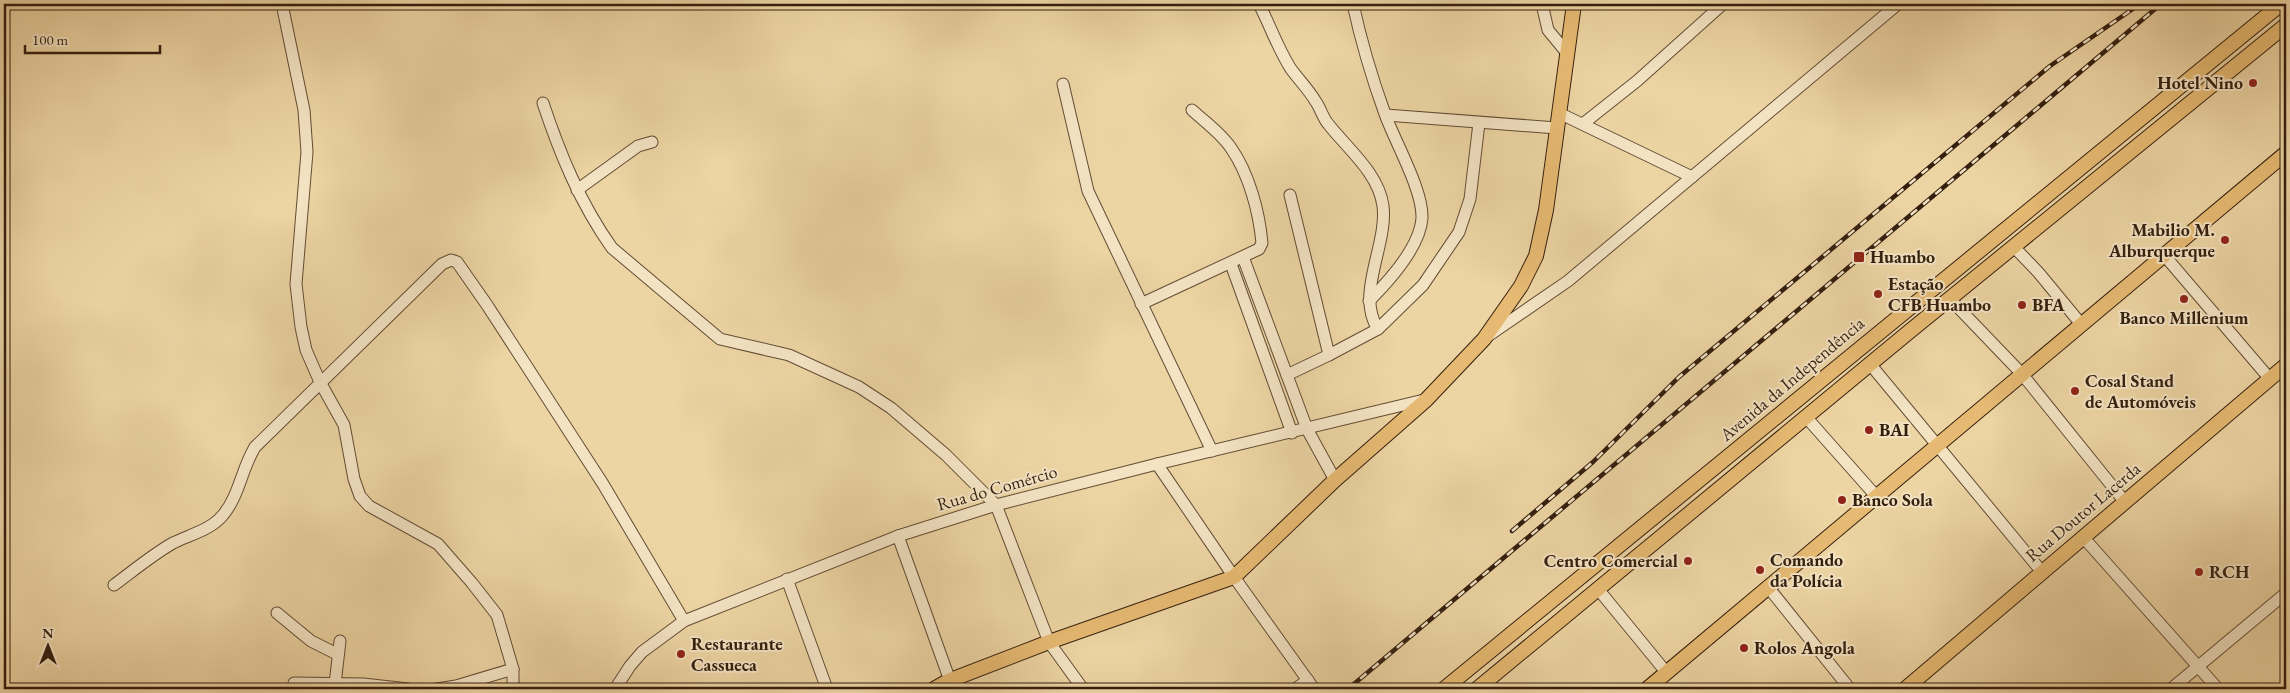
<svg xmlns="http://www.w3.org/2000/svg" width="2290" height="693" font-family="'EB Garamond',serif">
	<style>
		.lines { fill: none; stroke-linecap: round; stroke-linejoin: round }
		.minor-casing { stroke: #624c34; stroke-width: 13 }
		.major-casing { stroke: #341f0f; stroke-width: 16 }
		.minor { stroke: #f3e3c3; stroke-width: 11 }
		.major { stroke: #e6ba72; stroke-width: 14 }
		.rail-casing { stroke: #341f0f; stroke-width: 4.5 }
		.rail { stroke: #f3e3c3; stroke-width: 2.5; stroke-dasharray: 8; stroke-linecap: butt }
		.poi-dot { fill: #8f2418; stroke: #f3e3c3; stroke-width: 2 }
		.labels { text-anchor: middle; stroke-width: 4; stroke-linejoin: round; paint-order: stroke }
		.poi-label { font-size: 18px; font-weight: bold; fill: #341f0f; stroke: #f3e3c3; text-anchor: start }
		.street-label { font-size: 18px; fill: #341f0f; stroke: #f3e3c3 }
	</style>
	<rect width="100%" height="100%" fill="#edd4a3"/>
	<filter id="stains"><feTurbulence type="fractalNoise" baseFrequency=".004" numOctaves="4"/><feColorMatrix values="0 0 0 0 .2 0 0 0 0 .09 0 0 0 0 .02 0 0 0 .5 -.17"/></filter>
	<radialGradient id="worn" r=".72"><stop offset=".6" stop-color="#630" stop-opacity="0"/><stop offset="1" stop-color="#630" stop-opacity=".3"/></radialGradient>
	<g class="lines">
		<defs>
			<g id="minor">
				<path d="M282 4 304 110 307 152 296 284 301 327 306 350 320 382 344 425 354 479 360 496 369 506 438 544 472 583 497 615 513 669V689"/>
				<path d="M1259 4C1270 25 1278 49 1291 69 1299 80 1309 90 1316 102 1321 109 1323 119 1329 125 1348 149 1379 174 1383 206 1388 245 1355 294 1378 329"/>
				<path d="M1353 4C1361 41 1372 78 1385 114 1395 142 1423 190 1422 218 1420 247 1388 282 1369 301"/>
				<path d="M1542 4 1548 30 1567 53"/>
				<path d="M1063 84 1088 191 1212 451"/>
				<path d="M543 103C560 154 580 203 612 248L720 339 789 355 859 387 891 408 946 455 996 505 1049 642 1083 689"/>
				<path d="M1559 113 1692 177"/>
				<path d="M1386 115 1557 128"/>
				<path d="M1584 123 1637 81 1723 4"/>
				<path d="M577 190 638 146 652 142"/>
				<path d="M1290 195 1329 355"/>
				<path d="M2014 247 2038 272 2081 324"/>
				<path d="M2164 255 2270 379"/>
				<path d="M1243 257 1307 429 1335 480"/>
				<path d="M1231 264 1292 433"/>
				<path d="M1950 299 2022 374 2125 502"/>
				<path d="M1141 304 1259 249 1262 243C1259 211 1249 174 1231 148 1221 133 1205 122 1192 110"/>
				<path d="M1488 336 1568 281 1898 4"/>
				<path d="M1870 364 2042 572"/>
				<path d="M1287 375 1329 355 1378 329 1423 285 1459 232 1470 199 1479 123"/>
				<path d="M1806 417 1876 496"/>
				<path d="M1157 464 1234 577 1314 689"/>
				<path d="M898 536 953 689"/>
				<path d="M2083 537 2218 689"/>
				<path d="M787 579 827 689"/>
				<path d="M114 585C133 571 152 555 173 543 189 535 211 530 223 515 239 496 242 468 255 447L442 264 451 260 457 262 487 305 603 484 684 621"/>
				<path d="M1768 587 1850 689"/>
				<path d="M1598 589 1666 672"/>
				<path d="M277 613 311 641 337 654"/>
				<path d="M294 683 363 684 408 689"/>
				<path d="M335 684 340 641"/>
				<path d="M437 689 456 686 513 669"/>
				<path d="M615 689 630 666 642 652 684 621 898 536 996 505 1157 464 1424 400"/>
				<path d="M1295 689 1308 680"/>
				<path d="M2171 689 2286 593"/>
			</g>
			<g id="major">
				<path d="M934 689 948 681 1049 642 1234 577 1335 480 1426 400 1484 339 1521 286 1536 256 1546 210 1574 4"/>
				<path d="M1444 689 2281 4"/>
				<path d="M1477 689 1910 331 2286 25"/>
				<path d="M1647 689 2286 153"/>
				<path d="M1905 689 2286 365"/>
			</g>
		</defs>
		<use href="#minor" class="minor-casing"/>
		<use href="#major" class="major-casing"/>
		<use href="#minor" class="minor"/>
		<use href="#major" class="major"/>
		<defs>
			<g id="rail">
				<path d="M1512 531 1593 462 1679 377 2050 66 2140 4"/>
				<path d="M1348 689 2161 4"/>
			</g>
		</defs>
		<use href="#rail" class="rail-casing"/>
		<use href="#rail" class="rail"/>
	</g>
	<g class="poi-dot">
		<circle cx="2253" cy="83" r="5"/>
		<circle cx="2225" cy="240" r="5"/>
		<rect x="1853" y="251" width="12" height="12" rx="2.5"/>
		<circle cx="1878" cy="294" r="5"/>
		<circle cx="2184" cy="299" r="5"/>
		<circle cx="2022" cy="305" r="5"/>
		<circle cx="2075" cy="391" r="5"/>
		<circle cx="1869" cy="430" r="5"/>
		<circle cx="1842" cy="500" r="5"/>
		<circle cx="1688" cy="561" r="5"/>
		<circle cx="1760" cy="570" r="5"/>
		<circle cx="2199" cy="572" r="5"/>
		<circle cx="1744" cy="648" r="5"/>
		<circle cx="681" cy="654" r="5"/>
	</g>
	<g class="labels">
		<g class="poi-label">
			<text x="2243" y="89" text-anchor="end">Hotel Nino</text>
			<text x="2215" y="236" text-anchor="end">Mabilio M.<tspan x="2215" dy="21">Alburquerque</tspan></text>
			<text x="1870" y="263">Huambo</text>
			<text x="1888" y="290">Estação<tspan x="1888" dy="21">CFB Huambo</tspan></text>
			<text x="2032" y="311">BFA</text>
			<text x="2184" y="324" text-anchor="middle">Banco Millenium</text>
			<text x="2085" y="387">Cosal Stand<tspan x="2085" dy="21">de Automóveis</tspan></text>
			<text x="1879" y="436">BAI</text>
			<text x="1852" y="506">Banco Sola</text>
			<text x="1770" y="566">Comando<tspan x="1770" dy="21">da Polícia</tspan></text>
			<text x="1678" y="567" text-anchor="end">Centro Comercial</text>
			<text x="2209" y="578">RCH</text>
			<text x="691" y="650">Restaurante<tspan x="691" dy="21">Cassueca</tspan></text>
			<text x="1754" y="654">Rolos Angola</text>
		</g>
		<g class="street-label">
			<text transform="translate(1792 379) rotate(-40)" y="6">Avenida da Independência</text>
			<text transform="translate(997 488) rotate(-16)" y="6">Rua do Comércio</text>
			<text transform="translate(2083 512) rotate(-40)" y="6">Rua Doutor Lacerda</text>
		</g>
	</g>
	<rect width="2290" height="693" fill="none" stroke="#edd4a3" stroke-width="20"/>
	<rect x="5" y="5" width="2280" height="683" fill="none" stroke="#341f0f" stroke-width="2.5"/>
	<rect x="10" y="10" width="2270" height="673" fill="none" stroke="#341f0f"/>
	<g transform="translate(48 646)" stroke="#f3e3c3" stroke-width="4" paint-order="stroke">
	<path d="M0-4L9 19L0 12L-9 19Z" fill="#341f0f"/>
	<text y="-8" font-size="14" font-weight="bold" text-anchor="middle" fill="#341f0f">N</text>
	</g>
	<path d="M25 45v8h135v-8" fill="none" stroke="#341f0f" stroke-width="2.5"/>
	<text x="32" y="45" font-size="15" fill="#341f0f" stroke="#f3e3c3" stroke-width="4" paint-order="stroke">100 m</text>
	<rect width="100%" height="100%" filter="url(#stains)"/>
	<rect width="100%" height="100%" fill="url(#worn)"/>
</svg>
